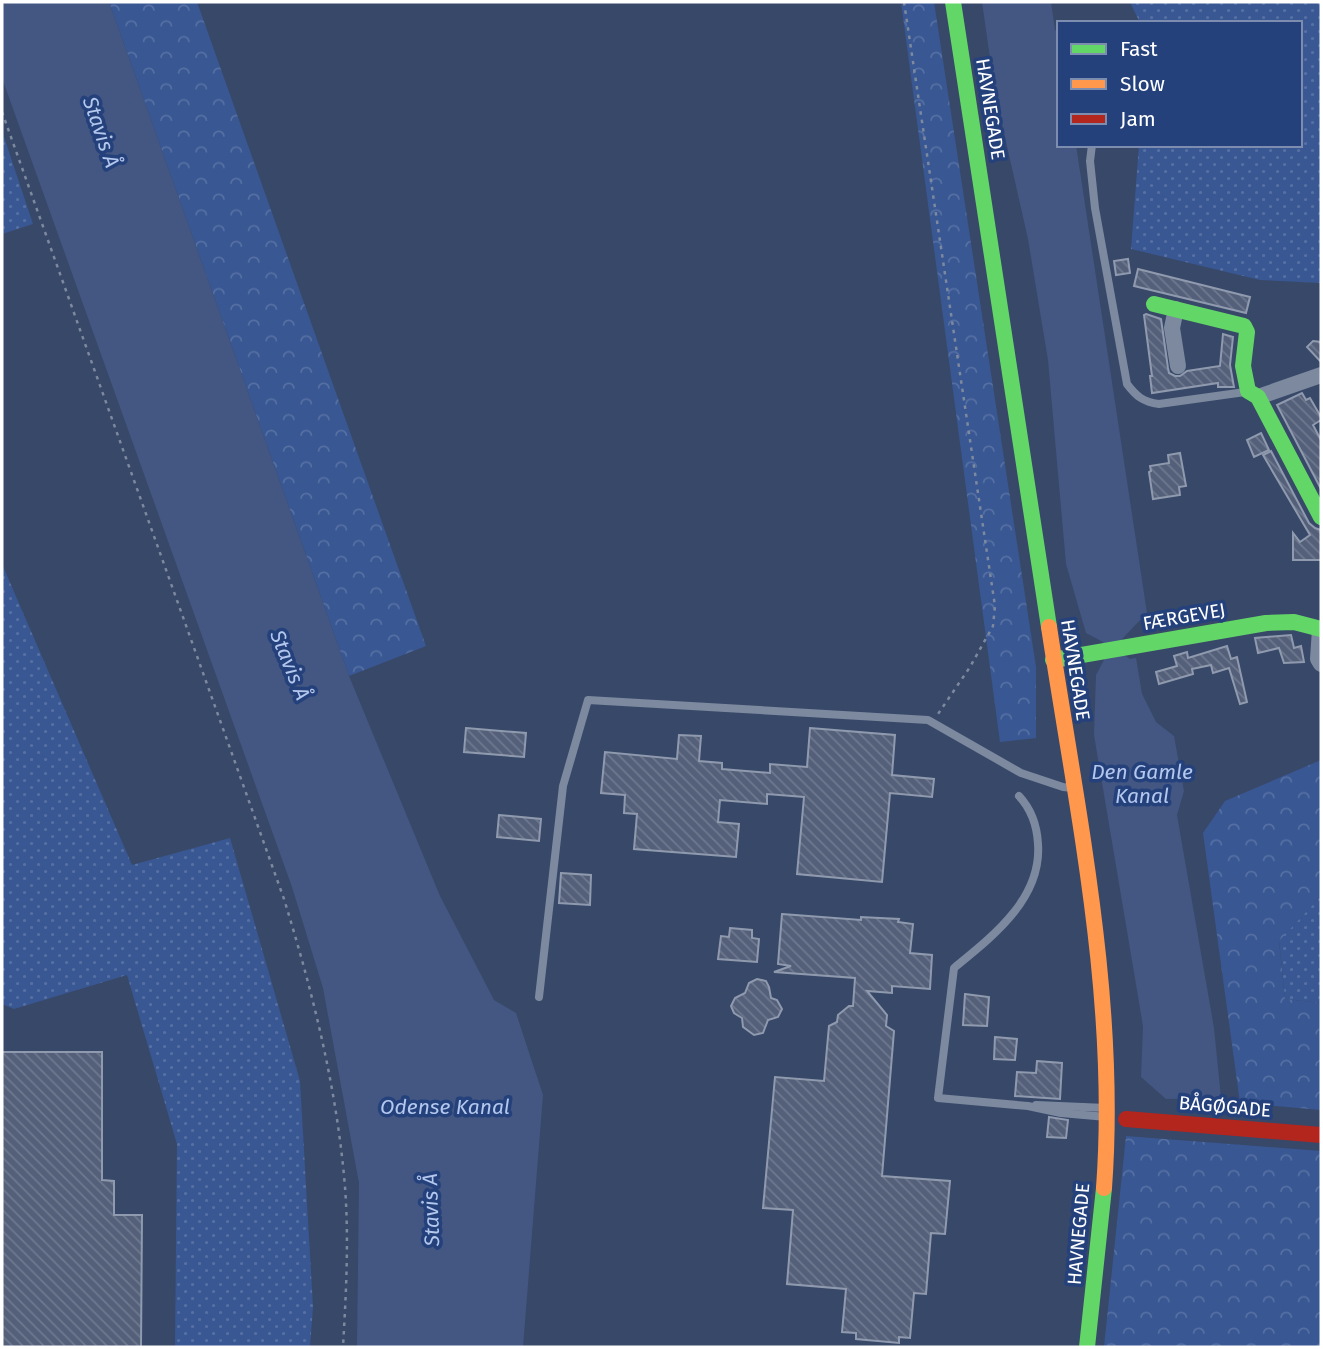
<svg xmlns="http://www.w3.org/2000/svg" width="1323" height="1349" font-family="'Fira Sans',sans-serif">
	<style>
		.grass { fill: url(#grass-dots) }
		.forest { fill: url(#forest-crowns) }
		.water { fill: #435782 }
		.building { fill: url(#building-back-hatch); stroke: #909aae; stroke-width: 2 }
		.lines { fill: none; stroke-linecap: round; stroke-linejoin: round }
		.path { stroke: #7d899f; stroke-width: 2.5; stroke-dasharray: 3.5 5; stroke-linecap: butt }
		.lane { stroke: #7d899f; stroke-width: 8 }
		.street { stroke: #7d899f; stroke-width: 16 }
		.fast { stroke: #63d668; stroke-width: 16 }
		.slow { stroke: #ff974d; stroke-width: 16 }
		.jam { stroke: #b3261e; stroke-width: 16 }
		.labels { text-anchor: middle; stroke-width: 7; stroke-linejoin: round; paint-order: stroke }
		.street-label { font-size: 19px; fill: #fff; stroke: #24417c }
		.water-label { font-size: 21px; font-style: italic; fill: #b4c7ed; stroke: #24417c }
	</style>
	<defs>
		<pattern id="grass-dots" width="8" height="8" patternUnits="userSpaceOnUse" patternTransform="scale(1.75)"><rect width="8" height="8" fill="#385793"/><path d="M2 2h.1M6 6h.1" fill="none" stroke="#5670a3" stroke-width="1.8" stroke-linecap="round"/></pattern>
		<pattern id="forest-crowns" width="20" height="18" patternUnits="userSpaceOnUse" patternTransform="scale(1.75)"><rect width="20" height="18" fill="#385793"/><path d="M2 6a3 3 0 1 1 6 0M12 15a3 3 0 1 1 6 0" fill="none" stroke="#5670a3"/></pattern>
		<pattern id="building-back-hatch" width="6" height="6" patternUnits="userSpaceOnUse" patternTransform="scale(1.75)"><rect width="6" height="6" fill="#54607a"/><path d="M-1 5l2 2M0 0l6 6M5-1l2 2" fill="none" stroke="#6e788e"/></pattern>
	</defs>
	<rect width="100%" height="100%" fill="#384868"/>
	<g class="grass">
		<path d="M1130 2H1321V283L1260 280 1131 249 1139 145H1300V23H1140Z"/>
		<path d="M2 131 33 224 2 234Z"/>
		<path d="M2 564 132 865 230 838 300 1081 313 1307 310 1347H175L177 1144 127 975 14 1009 2 1004Z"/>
		<path d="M1321 896V1003L1285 999 1279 940Z"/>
	</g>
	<g class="forest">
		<path d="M109 2H197L426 646 349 676Z"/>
		<path d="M901 2H934L1036 667V738L1000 742Z"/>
		<path d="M1321 760V896L1279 941 1285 999 1321 1003V1110L1240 1103 1203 833 1225 801Z"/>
		<path d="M1126 1136 1321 1151V1347H1104Z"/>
	</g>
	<g class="water">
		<path d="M2 2H109L349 676 440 896 494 1000 516 1013 543 1095 523 1347H357L359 1183 323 988 292 887 2 78Z"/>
		<path d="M982 2H1051L1055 30 1059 33V145H1076L1147 613 1122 639 1124 655 1130 659 1136 658 1142 694 1156 722 1174 736 1184 791 1177 815 1214 1028 1221 1098 1166 1099 1141 1077 1143 1026 1094 735 1096 675 1105 658 1103 642 1086 633 1066 564 1048 360 1028 239 995 93Z"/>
	</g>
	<g class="building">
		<path d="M1128 259 1130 273 1116 275 1114 261Z"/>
		<path d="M1138 269 1250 297 1246 313 1134 286Z"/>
		<path d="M1146 314 1161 319 1168 368 1169 373 1175 376H1180L1187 371 1220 366 1223 334 1233 337 1230 365 1234 387H1218V383L1152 393 1150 376H1152L1144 315Z"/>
		<path d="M1313 341 1321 342V362L1307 347Z"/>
		<path d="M1302 393 1306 400 1310 398 1321 417V420L1313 425 1321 440V489L1277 405Z"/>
		<path d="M1261 433 1269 450 1254 457 1247 440Z"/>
		<path d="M1271 451 1309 523 1315 528 1321 530V560H1293V533L1300 542 1310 535 1263 455Z"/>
		<path d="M1180 453 1186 486 1179 487 1180 495 1153 499 1149 472 1151 471 1150 466 1169 463 1168 455Z"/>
		<path d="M1291 635 1294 648 1301 646 1304 662 1284 663 1279 648 1258 653 1255 638Z"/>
		<path d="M1227 646 1231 659 1237 657 1247 702 1240 704 1229 668 1213 673 1211 665 1192 669 1193 674 1159 684 1156 672 1177 666 1174 656 1187 652 1188 658Z"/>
		<path d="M466 728 526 733 524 757 464 752Z"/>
		<path d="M810 728 895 735 892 775 934 779 932 797 890 793 882 882 797 874 804 797 767 794V804L720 800 718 822 739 824 736 857 634 849 637 814 624 813 625 795 601 793 605 752 677 759 679 735 701 736 699 761 722 763V769L770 773V764L807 767Z"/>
		<path d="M499 815 541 819 539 841 497 837Z"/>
		<path d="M561 873 591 875 590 905 559 903Z"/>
		<path d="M782 914 861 920V917L899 919 898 922 913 924 910 953 932 955 930 989 892 986V993L867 991 887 1015 886 1026 894 1031 882 1176 950 1181 945 1234 931 1233 926 1294 914 1293 910 1338 899 1337V1343L856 1339V1333L842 1332 846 1289 787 1284 793 1210 763 1208 775 1077 824 1081 829 1026 837 1022 838 1015 849 1006H853L855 978 774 972 791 966 778 964Z"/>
		<path d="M730 928 752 930V938L759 939 757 962 718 959 721 936 729 937Z"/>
		<path d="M757 979 766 981 769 987 771 998 777 1000 782 1009 778 1017 768 1020 763 1033 754 1035 743 1027 742 1018 734 1013 731 1006 735 998 745 993 749 983Z"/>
		<path d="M965 994 989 997 987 1026 963 1025Z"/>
		<path d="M995 1037 1017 1039 1015 1060 994 1059Z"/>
		<path d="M2 1052H102V1180L114 1181V1215H142L141 1347H2Z"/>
		<path d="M1037 1061 1062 1063 1060 1099 1015 1096 1017 1072 1036 1073Z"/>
		<path d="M1049 1117 1068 1120 1066 1138 1047 1137Z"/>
	</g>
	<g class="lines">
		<g class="path">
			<path d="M904 2 995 606 993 626 970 667 938 714"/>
			<path d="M2 112 284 899C313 993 337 1089 345 1187 349 1240 346 1294 343 1347"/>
		</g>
		<g class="lane">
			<path d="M1092 145 1090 161 1095 208 1127 384C1136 396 1143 402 1159 404L1245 392"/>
			<path d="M1019 796C1032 810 1037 825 1038 844 1042 899 992 937 954 968L938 1098 1028 1106 1061 1113 1107 1117"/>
			<path d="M539 997 563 786 588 700 928 720 1021 773 1063 787 1073 788"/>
			<path d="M1036 1105 1106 1108"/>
		</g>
		<g class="street">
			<path d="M1176 309 1172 328 1178 366"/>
			<path d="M1258 397 1321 375"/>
			<path d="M1320 629 1318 659 1321 664"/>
		</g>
		<g class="fast">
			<path d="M953 2 1049 627"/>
			<path d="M1154 304 1244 326 1247 332 1243 366 1248 391 1258 397 1321 517"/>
			<path d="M1053 660 1266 623 1294 622 1321 629"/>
			<path d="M1087 1347 1104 1188"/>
		</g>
		<path class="slow" d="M1049 627C1077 812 1118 1000 1104 1188"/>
		<path class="jam" d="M1126 1119 1321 1135"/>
	</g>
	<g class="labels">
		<g class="street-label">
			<text transform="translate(991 109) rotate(81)" y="7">HAVNEGADE</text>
			<text transform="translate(1184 616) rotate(-10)" y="7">FÆRGEVEJ</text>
			<text transform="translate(1076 670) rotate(81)" y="7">HAVNEGADE</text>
			<text transform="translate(1225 1106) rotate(5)" y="7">BÅGØGADE</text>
			<text transform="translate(1078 1234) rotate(-85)" y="7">HAVNEGADE</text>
		</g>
		<g class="water-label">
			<text transform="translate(101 132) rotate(71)" y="7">Stavis Å</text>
			<text transform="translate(290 665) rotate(68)" y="7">Stavis Å</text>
			<text x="1142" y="779">Den Gamle<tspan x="1142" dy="24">Kanal</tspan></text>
			<text x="445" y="1114">Odense Kanal</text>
			<text transform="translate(431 1210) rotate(-92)" y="7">Stavis Å</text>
		</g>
	</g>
	<rect width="1323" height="1349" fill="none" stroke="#ffffff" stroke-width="7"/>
	<rect x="1057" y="21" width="245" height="126" fill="#24417c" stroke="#7c8db0" stroke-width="2"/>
	<rect x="1071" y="44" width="35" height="10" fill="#63d668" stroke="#7c8db0" stroke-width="2"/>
	<text x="1120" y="56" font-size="21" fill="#ffffff">Fast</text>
	<rect x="1071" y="79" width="35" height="10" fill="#ff974d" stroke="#7c8db0" stroke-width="2"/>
	<text x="1120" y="91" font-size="21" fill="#ffffff">Slow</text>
	<rect x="1071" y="114" width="35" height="10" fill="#b3261e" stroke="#7c8db0" stroke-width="2"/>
	<text x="1120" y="126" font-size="21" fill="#ffffff">Jam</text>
</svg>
